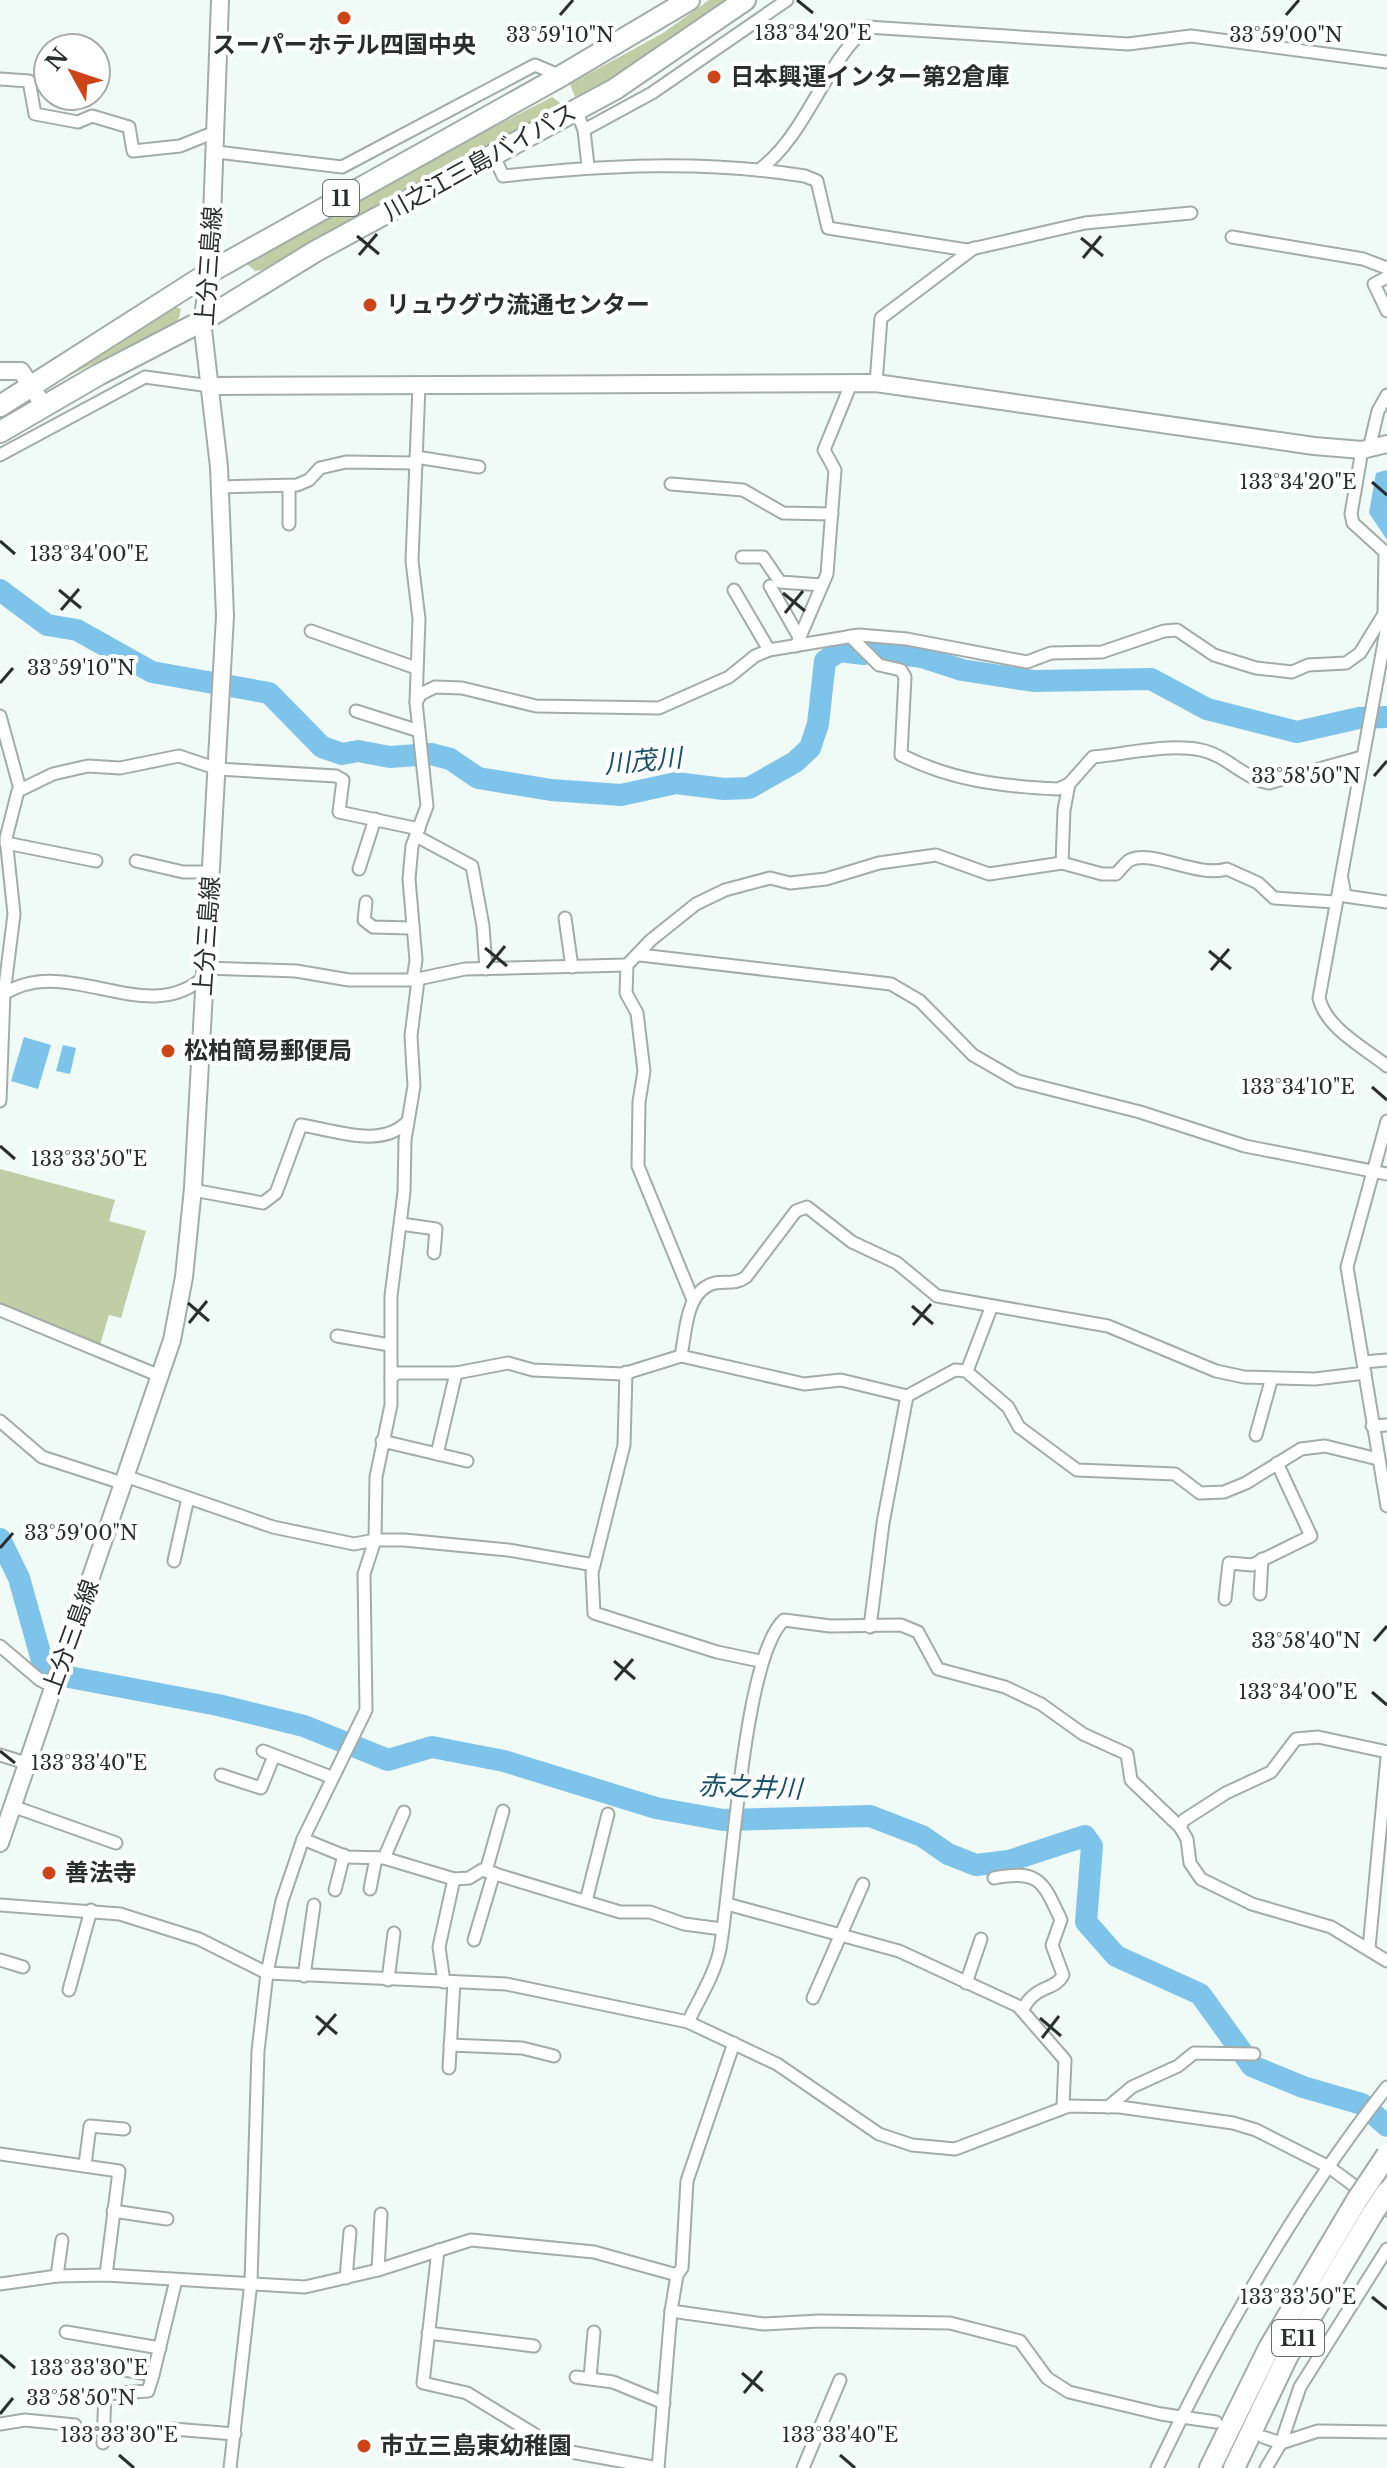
<svg xmlns="http://www.w3.org/2000/svg" width="1387" height="2468" font-family="'Libre Baskerville','Noto Sans JP',serif">
	<style>
		.green { fill: #c1cda5 }
		.water { fill: #7ec4ea }
		.lines { fill: none; stroke-linecap: round; stroke-linejoin: round }
		.river { stroke: #7ec4ea; stroke-width: 22 }
		.street-casing { stroke: #a3aca9; stroke-width: 15 }
		.secondary-casing { stroke: #a3aca9; stroke-width: 20 }
		.highway-casing { stroke: #a3aca9; stroke-width: 24 }
		.street { stroke: #fff; stroke-width: 11 }
		.secondary { stroke: #fff; stroke-width: 16 }
		.highway { stroke: #fff; stroke-width: 20 }
		.highway-bridge-casing { stroke: #a3aca9; stroke-width: 24; stroke-linecap: butt }
		.highway-bridge { stroke: #fff; stroke-width: 20 }
		.ticks { fill: none; stroke: #2a2e2d; stroke-width: 3 }
		.poi-dot { fill: #cd4516; stroke: #fff; stroke-width: 3 }
		.labels { text-anchor: middle; stroke-width: 8; stroke-linejoin: round; paint-order: stroke }
		.shield { fill: #fff; stroke: #6a6d6c; stroke-width: 2 }
		.shield-label { font-size: 22px; font-weight: bold; fill: #2a2e2d }
		.poi-label { font-size: 24px; font-weight: bold; fill: #2a2e2d; stroke: #fff; text-anchor: start }
		.street-label { font-size: 24px; fill: #2a2e2d; stroke: #fff }
		.water-label { font-size: 26px; font-style: italic; fill: #184f69; stroke: #fff }
		.ticks-label { font-size: 20px; text-anchor: middle; fill: #2a2e2d; stroke: #fff; stroke-width: 8; stroke-linejoin: round; paint-order: stroke }
	</style>
	<rect width="100%" height="100%" fill="#f0faf7"/>
	<g class="green">
		<path d="M709 0H730L638 64 575 97 570 84 663 33Z"/>
		<path d="M552 97 566 107 262 270 255 271 247 264V259L372 189Z"/>
		<path d="M173 306 181 309 178 321 49 386Z"/>
		<path d="M0 1169 115 1200 109 1221 146 1231 121 1318 109 1315 100 1345 0 1306Z"/>
	</g>
	<g class="water">
		<path d="M1387 470V540L1369 513 1376 473Z"/>
		<path d="M24 1037 51 1045 38 1089 11 1081Z"/>
		<path d="M63 1045 76 1048 70 1074 56 1071Z"/>
	</g>
	<g class="lines">
		<g class="river">
			<path d="M0 590 47 625 77 630 152 672 269 693 322 747 342 754 358 751 390 757 431 754 450 759 478 778 551 790 621 795 676 783 724 789 749 788 795 762 810 748 818 724 825 661 839 651 864 654 873 650 922 657 962 670 1034 681 1151 679 1207 709 1297 732 1359 718 1387 717"/>
			<path d="M0 1539 19 1578 43 1664 69 1677 218 1705 304 1726 388 1760 432 1747 504 1761 656 1808 723 1820 870 1816 922 1836 948 1854 976 1865 1009 1861 1085 1836 1092 1846 1086 1922 1116 1956 1200 1994 1252 2066 1303 2087 1362 2104 1387 2126"/>
		</g>
		<defs>
			<g id="street">
				<path d="M0 79 29 81 35 114 78 122 92 116 129 127 133 151 180 146 215 132"/>
				<path d="M576 110 584 130 588 166"/>
				<path d="M584 130 652 93 787 0"/>
				<path d="M217 152 342 167 535 65 561 76"/>
				<path d="M494 156 503 176C603 165 705 160 805 176L817 181 828 228 967 250 1085 223 1191 213"/>
				<path d="M759 170C807 134 822 67 867 27L1128 44 1191 36 1387 62"/>
				<path d="M1232 237 1363 259 1387 268"/>
				<path d="M1387 277 1374 284 1387 311"/>
				<path d="M876 383 881 318 974 248"/>
				<path d="M1369 449 1378 411 1387 395"/>
				<path d="M1362 450 1351 514 1353 523 1385 552 1384 614 1387 619"/>
				<path d="M0 455 145 377 210 386"/>
				<path d="M416 457 479 467"/>
				<path d="M671 484 743 490 783 513 832 514"/>
				<path d="M219 487 297 485 309 480 320 468 346 462 414 463"/>
				<path d="M289 524V486"/>
				<path d="M742 557H763L780 582 822 585"/>
				<path d="M770 586 799 637"/>
				<path d="M734 590 769 650"/>
				<path d="M1387 626 1319 998C1326 1028 1363 1047 1387 1066"/>
				<path d="M311 631 416 668"/>
				<path d="M850 636 879 665 901 670 905 677 901 755C953 781 1000 786 1058 789L1069 784 1093 757C1126 754 1168 743 1201 750 1226 755 1243 778 1269 783L1362 757"/>
				<path d="M796 646 827 574 835 470 824 450 851 384"/>
				<path d="M416 702 421 694 435 687 462 688 536 706 659 708 729 677 755 656 769 650 859 635 907 639 1027 662 1051 653 1102 652 1164 631 1177 630 1214 655 1256 668 1292 672 1308 665 1346 663 1360 653 1384 614"/>
				<path d="M356 711 419 731"/>
				<path d="M0 716 20 789"/>
				<path d="M416 836 472 866 483 926 486 969"/>
				<path d="M6 843 96 861"/>
				<path d="M136 861 183 872H212"/>
				<path d="M1062 863 1064 810 1069 784"/>
				<path d="M359 869 375 819"/>
				<path d="M1342 879 1345 896 1387 902"/>
				<path d="M366 902 364 920 373 927 411 928"/>
				<path d="M565 918 572 967"/>
				<path d="M640 955 891 984 920 1001 973 1055 1018 1081 1140 1112 1245 1146 1387 1174"/>
				<path d="M206 968 296 971 349 980H413L465 969 627 965"/>
				<path d="M413 980 416 960 409 879 412 846 427 806 416 702 419 619 412 561 419 386"/>
				<path d="M1 996C65 950 146 1031 205 976"/>
				<path d="M0 1101 4 994 14 914 6 838 18 791 53 774 88 766 120 768 179 756 218 769 336 776 343 780 339 812 419 829"/>
				<path d="M1387 1121 1347 1267 1387 1506"/>
				<path d="M193 1190 263 1203 276 1193 301 1125C334 1130 381 1149 407 1122"/>
				<path d="M401 1224 436 1229 434 1253"/>
				<path d="M693 1300 638 1166 639 1102 644 1071 637 1013 626 993 627 965 651 940 696 904 725 890 770 878 790 883 826 879 879 863 936 855 989 874 1062 863 1102 874H1116C1120 870 1125 863 1130 860 1152 849 1197 878 1227 869L1258 883 1274 898 1335 902"/>
				<path d="M0 1310 160 1376"/>
				<path d="M337 1336 390 1345"/>
				<path d="M681 1356C686 1333 685 1290 715 1283 726 1281 735 1285 746 1277L796 1211 807 1207 852 1242 897 1263 937 1296 1108 1326 1216 1371 1244 1377 1315 1379 1365 1373"/>
				<path d="M1363 1362 1387 1360"/>
				<path d="M967 1371 991 1308"/>
				<path d="M626 1372 624 1445 592 1573 594 1613 717 1652 760 1661"/>
				<path d="M391 1378 397 1373H456L508 1363 533 1370 623 1374 681 1356 804 1384 841 1380 907 1396 955 1370 966 1371 1008 1407 1019 1427 1077 1470 1175 1474 1200 1493 1224 1492 1246 1483 1301 1449 1325 1446 1378 1459"/>
				<path d="M0 1421 42 1457 125 1484"/>
				<path d="M1372 1426 1387 1425"/>
				<path d="M1256 1435 1271 1381"/>
				<path d="M382 1441 467 1461"/>
				<path d="M437 1454 456 1373"/>
				<path d="M128 1477 273 1527 354 1544 375 1540H404L508 1550 594 1565"/>
				<path d="M174 1561 188 1498"/>
				<path d="M1260 1594 1262 1559"/>
				<path d="M1225 1599 1229 1563 1252 1565 1311 1536 1277 1463"/>
				<path d="M870 1627 883 1523 907 1396"/>
				<path d="M0 1646 40 1680 54 1687"/>
				<path d="M263 1751 331 1777"/>
				<path d="M0 1755 26 1763"/>
				<path d="M221 1775 261 1788 274 1756"/>
				<path d="M12 1806 116 1843"/>
				<path d="M1180 1827 1184 1820 1226 1793 1271 1772 1296 1739 1318 1737 1387 1752"/>
				<path d="M303 1839 347 1857 384 1858 454 1879 469 1878 482 1870 620 1912H650L684 1924 722 1929"/>
				<path d="M384 1858 404 1812"/>
				<path d="M486 1871 503 1811"/>
				<path d="M994 1878C1040 1869 1043 1882 1061 1920L1052 1945 1063 1975C1055 1991 1036 1984 1023 2009"/>
				<path d="M370 1889 376 1858"/>
				<path d="M335 1890 344 1855"/>
				<path d="M586 1901 608 1814"/>
				<path d="M727 1904 899 1951 1018 2006 1065 2060 1063 2106"/>
				<path d="M0 1905 120 1914 199 1939 267 1973 506 1984 688 2022 777 2064 879 2134 912 2145 955 2149 1069 2106 1120 2107 1233 2123 1256 2130 1329 2167 1387 2210"/>
				<path d="M474 1940 494 1873"/>
				<path d="M1369 1948 1387 1758"/>
				<path d="M0 1960 23 1967"/>
				<path d="M304 1976 314 1905"/>
				<path d="M388 1980 394 1933"/>
				<path d="M444 1982 439 1947 454 1879"/>
				<path d="M966 1983 981 1939"/>
				<path d="M69 1990 91 1910"/>
				<path d="M813 1998 863 1884"/>
				<path d="M688 2022C699 1999 715 1974 720 1949 732 1883 743 1656 784 1620L830 1626 901 1625 918 1632 938 1669 1005 1687 1041 1704 1083 1734 1127 1754 1131 1780 1180 1827 1187 1839 1190 1863 1201 1879 1252 1904 1331 1927 1387 1961"/>
				<path d="M734 2043 687 2181 682 2268 677 2275 671 2311 764 2324 819 2321 950 2323 1020 2341 1047 2378 1069 2392 1161 2414 1216 2422"/>
				<path d="M450 2045 522 2048 554 2056"/>
				<path d="M449 2068 454 1982"/>
				<path d="M1108 2107 1132 2087 1178 2066 1194 2053 1254 2054"/>
				<path d="M0 2154 119 2171 106 2275"/>
				<path d="M85 2165 90 2126 124 2129"/>
				<path d="M113 2211 167 2219"/>
				<path d="M438 2250 423 2383 467 2393 560 2450 658 2468"/>
				<path d="M378 2270 381 2214"/>
				<path d="M57 2276 62 2240"/>
				<path d="M346 2278 350 2232"/>
				<path d="M0 2284 57 2276 106 2275 305 2287 378 2270 471 2240 594 2252 677 2275"/>
				<path d="M66 2332 160 2348"/>
				<path d="M428 2333 534 2346"/>
				<path d="M91 2364 153 2375 176 2280"/>
				<path d="M576 2377 613 2382 664 2403"/>
				<path d="M590 2378 594 2332"/>
				<path d="M0 2424 25 2420 75 2425"/>
				<path d="M173 2429 235 2434"/>
				<path d="M1263 2437 1281 2443 1318 2431 1387 2432"/>
				<path d="M103 2443 105 2394 148 2391 153 2375"/>
				<path d="M230 2468 251 2282 258 2051 267 1973 282 1901 303 1839 366 1710 364 1574 375 1540 376 1477 391 1405V1296L404 1192 405 1140 414 1086 411 1036 418 980"/>
				<path d="M658 2468 671 2311"/>
				<path d="M803 2468 840 2380"/>
				<path d="M1157 2468C1221 2334 1295 2204 1387 2087"/>
				<path d="M1266 2468 1281 2443 1300 2387 1387 2249"/>
			</g>
			<g id="secondary">
				<path d="M0 371H21L44 406"/>
				<path d="M210 386 876 383 1314 446 1362 450 1387 444"/>
				<path d="M0 1843 172 1340 184 1277 193 1188 225 616 219 467 202 321 210 272 220 0"/>
			</g>
			<g id="highway">
				<path d="M0 406 210 272 561 76 689 0"/>
				<path d="M0 432 98 375 202 321 316 251 615 89 745 0"/>
				<path d="M1210 2468 1269 2348 1357 2200"/>
				<path d="M1234 2468 1288 2355 1373 2213"/>
			</g>
		</defs>
		<use href="#street" class="street-casing"/>
		<use href="#secondary" class="secondary-casing"/>
		<use href="#highway" class="highway-casing"/>
		<use href="#street" class="street"/>
		<use href="#secondary" class="secondary"/>
		<use href="#highway" class="highway"/>
		<defs>
			<g id="highway-bridge">
				<path d="M1357 2200 1387 2155"/>
				<path d="M1373 2213 1387 2192"/>
			</g>
		</defs>
		<use href="#highway-bridge" class="highway-bridge-casing"/>
		<use href="#highway-bridge" class="highway-bridge"/>
	</g>
	<path class="ticks" d="M797 0 813 13M560 15 573 0M1286 15 1299 0M357 236 379 254M1081 238 1103 256M359 255 377 234M1083 258 1101 236M1372 482 1387 495M0 541 15 554M59 590 81 608M783 593 805 611M61 610 79 589M785 613 803 591M0 683 13 668M1374 776 1387 761M485 948 507 966M1209 951 1231 969M487 968 505 946M1211 970 1229 949M1372 1087 1387 1100M0 1146 15 1159M188 1303 209 1321M912 1306 933 1324M189 1323 207 1301M913 1325 931 1304M0 1548 13 1533M1374 1641 1387 1626M614 1661 635 1679M615 1680 633 1659M1372 1692 1387 1705M0 1751 15 1763M316 2016 337 2034M1040 2018 1061 2036M318 2035 336 2014M1042 2038 1059 2016M1372 2297 1387 2309M0 2355 15 2368M742 2373 763 2391M744 2393 762 2371M0 2414 13 2398M119 2455 134 2468M840 2455 855 2468"/>
	<g class="poi-dot">
		<circle cx="344" cy="18" r="8"/>
		<circle cx="714" cy="77" r="8"/>
		<circle cx="370" cy="305" r="8"/>
		<circle cx="168" cy="1051" r="8"/>
		<circle cx="49" cy="1873" r="8"/>
		<circle cx="364" cy="2446" r="8"/>
	</g>
	<g class="labels">
		<g class="shield">
			<rect x="323" y="180" width="36" height="36" rx="6"/>
			<rect x="1272" y="2320" width="52" height="36" rx="6"/>
		</g>
		<g class="shield-label">
			<text x="341" y="206">11</text>
			<text x="1298" y="2346">E11</text>
		</g>
		<g class="poi-label">
			<text x="344" y="53" text-anchor="middle">スーパーホテル四国中央</text>
			<text x="730" y="85">日本興運インター第2倉庫</text>
			<text x="386" y="313">リュウグウ流通センター</text>
			<text x="184" y="1059">松柏簡易郵便局</text>
			<text x="65" y="1881">善法寺</text>
			<text x="380" y="2454">市立三島東幼稚園</text>
		</g>
		<g class="street-label">
			<text transform="translate(480 162) rotate(-29)" y="8">川之江三島バイパス</text>
			<text transform="translate(209 266) rotate(-86)" y="8">上分三島線</text>
			<text transform="translate(207 936) rotate(-86)" y="8">上分三島線</text>
			<text transform="translate(71 1637) rotate(-70)" y="8">上分三島線</text>
		</g>
		<g class="water-label">
			<text transform="translate(643 761) rotate(-5)" y="9">川茂川</text>
			<text transform="translate(750 1787) rotate(2)" y="9">赤之井川</text>
		</g>
	</g>
	<g class="ticks-label">
		<text x="813" y="40">133°34'20"E</text>
		<text x="560" y="42">33°59'10"N</text>
		<text x="1286" y="42">33°59'00"N</text>
		<text x="1298" y="489">133°34'20"E</text>
		<text x="89" y="561">133°34'00"E</text>
		<text x="81" y="675">33°59'10"N</text>
		<text x="1306" y="783">33°58'50"N</text>
		<text x="1298" y="1094">133°34'10"E</text>
		<text x="89" y="1166">133°33'50"E</text>
		<text x="81" y="1540">33°59'00"N</text>
		<text x="1306" y="1648">33°58'40"N</text>
		<text x="1298" y="1699">133°34'00"E</text>
		<text x="89" y="1770">133°33'40"E</text>
		<text x="1298" y="2304">133°33'50"E</text>
		<text x="89" y="2375">133°33'30"E</text>
		<text x="81" y="2405">33°58'50"N</text>
		<text x="119" y="2442">133°33'30"E</text>
		<text x="840" y="2442">133°33'40"E</text>
	</g>
	<g transform="translate(72 72) rotate(310)"><circle r="38" fill="#ffffff" stroke="#aaabab" stroke-width="2"/>
	<path d="M0-6L14 30L0 20L-14 30Z" fill="#cd4516"/>
	<text y="-12" font-size="22" font-weight="bold" text-anchor="middle" fill="#2a2e2d">N</text>
	</g>
</svg>
